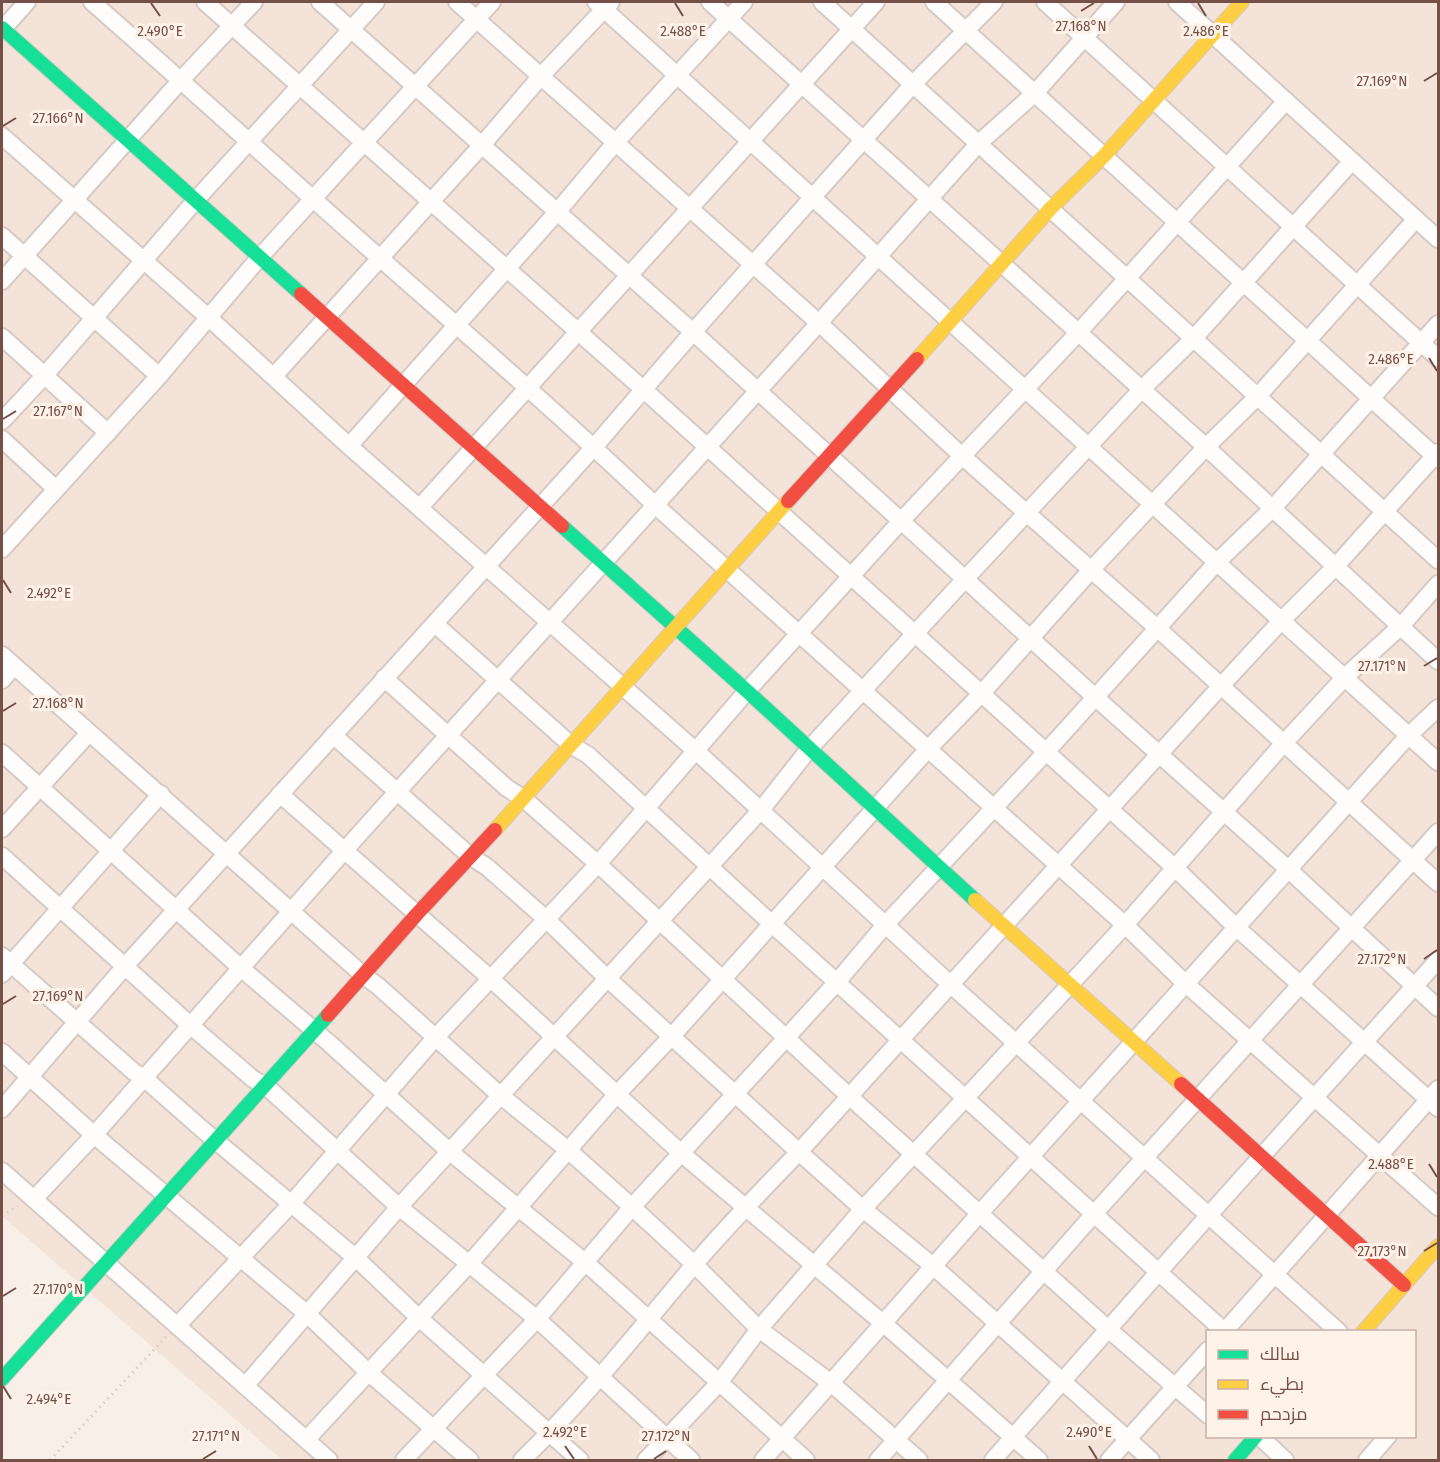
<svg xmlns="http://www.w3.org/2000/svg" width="1440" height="1462" font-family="'Fira Sans Condensed',Cairo,sans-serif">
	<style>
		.residential { fill: #f3e3d8; fill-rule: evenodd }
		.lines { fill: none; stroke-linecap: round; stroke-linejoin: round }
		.street-casing { stroke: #d6cac5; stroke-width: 20 }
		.fast-casing { stroke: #d6cac4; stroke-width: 16 }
		.slow-casing { stroke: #d6cac4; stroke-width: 16 }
		.jam-casing { stroke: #d6cac4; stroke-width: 16 }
		.path { stroke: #d9cfcb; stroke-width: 3; stroke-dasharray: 1.5 4.5; stroke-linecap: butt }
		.street { stroke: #fefdfc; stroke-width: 16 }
		.fast { stroke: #16e098; stroke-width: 14 }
		.slow { stroke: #ffcf43; stroke-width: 14 }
		.jam { stroke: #f24e42; stroke-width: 14 }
		.ticks { fill: none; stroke: #755047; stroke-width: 2 }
		.ticks-label { font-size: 15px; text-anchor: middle; fill: #755047; stroke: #fff2e9; stroke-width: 6; stroke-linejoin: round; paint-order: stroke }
	</style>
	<rect width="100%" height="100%" fill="#f7efe8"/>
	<path class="residential" d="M2 2H1438V1460H282L2 1216ZM1208 1332H1414V1436H1208Z"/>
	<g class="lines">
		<defs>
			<g id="street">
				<path d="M92 2C189 87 284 174 381 259 473 340 566 420 655 505L1125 925 1186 984 1438 1207"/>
				<path d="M205 2 643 389 1174 867 1237 928 1438 1108"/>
				<path d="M320 2 693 332 1095 697 1288 869 1438 1008"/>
				<path d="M457 2 819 323 962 456 1156 627 1438 883"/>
				<path d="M596 2 1438 762"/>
				<path d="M710 2 1206 447 1438 661"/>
				<path d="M822 2 1438 560"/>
				<path d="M934 2 1438 459"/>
				<path d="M1045 2 1438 358"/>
				<path d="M1177 2 1438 239"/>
				<path d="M2 30 27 2"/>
				<path d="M2 136 208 317 349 446 696 751 950 984 1339 1332"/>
				<path d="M2 236 159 376"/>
				<path d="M2 281 181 80 254 2"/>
				<path d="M2 337 108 433"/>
				<path d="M274 376 482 145 541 76 611 2"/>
				<path d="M2 421 45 375 195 201 376 2"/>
				<path d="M2 439 56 489"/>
				<path d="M349 446 558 211 615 143 744 2"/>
				<path d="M420 507 876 2"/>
				<path d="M2 549 159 376 259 258 492 2"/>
				<path d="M435 624 571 745 588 755 772 924 1225 1332"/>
				<path d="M2 655 363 975 378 986 501 1096 568 1150 632 1207 694 1264 759 1329 831 1383 919 1460"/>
				<path d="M384 678 507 788 524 799 598 864 850 1097 1108 1329 1208 1415"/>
				<path d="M2 680 14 666"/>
				<path d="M333 735 470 856 487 867 546 919 608 979 799 1152 863 1209 933 1266 1151 1460"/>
				<path d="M2 753 242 969 329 1043 450 1152 586 1263 806 1460"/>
				<path d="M280 794 490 978 681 1153 884 1324 1039 1460"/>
				<path d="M2 829 89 733"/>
				<path d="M2 856 190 1025 253 1079 266 1086 399 1207 537 1319 691 1460"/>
				<path d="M2 956 134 1072 144 1078 203 1130 356 1258 419 1318 580 1460"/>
				<path d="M2 974 161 794"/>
				<path d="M2 1052 94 1135 306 1313 368 1372 470 1460"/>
				<path d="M2 1109 126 965 594 447 693 332 914 83 994 2"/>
				<path d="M2 1171 329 1460"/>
				<path d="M34 1199 94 1135 344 851 819 323 979 143 1035 93 1116 2"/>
				<path d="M177 1326 291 1204 435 1038 598 864 747 691 901 521 1078 333 1286 101"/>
				<path d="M1224 1332 1438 1089"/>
				<path d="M245 1386 399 1207 761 810 809 749 966 578 1142 389 1194 338 1352 161"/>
				<path d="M1259 1436 1285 1460"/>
				<path d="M306 1440 469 1264 617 1094 672 1036 928 749 982 693 1091 570 1206 447 1258 396 1416 219"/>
				<path d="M404 1460 537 1319 632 1207 837 982 885 925 1046 752 1217 562 1272 509 1438 324"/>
				<path d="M522 1460C584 1400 638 1331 694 1265 727 1226 763 1189 799 1152L1220 687 1282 620 1335 567 1438 452"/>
				<path d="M646 1460 719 1383 759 1329 863 1209 1125 925 1284 743 1346 676 1401 626 1438 584"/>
				<path d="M763 1460 980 1213 1348 803 1408 736 1438 708"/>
				<path d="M878 1460 1093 1215 1438 832"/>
				<path d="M993 1460 1208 1216 1438 960"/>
				<path d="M1109 1460 1208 1350"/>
				<path d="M1367 1460 1388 1436"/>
			</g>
			<g id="fast">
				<path d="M2 28 301 294"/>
				<path d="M562 526 747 691 975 900"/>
				<path d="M2 1379 328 1015"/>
				<path d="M1235 1460 1256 1436"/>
			</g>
			<g id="slow">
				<path d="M917 359 1051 208 1104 156 1242 2"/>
				<path d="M495 830 788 501"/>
				<path d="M975 900 1181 1084"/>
				<path d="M1363 1332 1438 1246"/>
			</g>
			<g id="jam">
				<path d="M301 294 562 526"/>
				<path d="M788 501 917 359"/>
				<path d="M328 1015 417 914 495 830"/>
				<path d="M1181 1084 1404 1285"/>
			</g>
		</defs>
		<use href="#street" class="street-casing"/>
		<use href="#fast" class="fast-casing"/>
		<use href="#slow" class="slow-casing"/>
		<use href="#jam" class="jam-casing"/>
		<g class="path">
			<path d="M2 1216 18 1206"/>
			<path d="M50 1460 168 1335"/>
		</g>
		<use href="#street" class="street"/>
		<use href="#fast" class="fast"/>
		<use href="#slow" class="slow"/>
		<use href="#jam" class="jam"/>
	</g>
	<path class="ticks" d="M151 3 160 16M675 3 683 16M1198 3 1206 16M1081 11 1094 3M1424 81 1437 73M3 126 16 118M1429 358 1437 371M3 419 16 411M3 580 11 593M1424 666 1437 658M3 711 16 703M1424 959 1437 950M3 1004 16 996M1429 1164 1437 1177M1424 1251 1437 1243M3 1296 16 1288M3 1386 11 1399M565 1446 574 1459M1089 1446 1097 1459M203 1459 216 1451M654 1459 666 1451"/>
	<g class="ticks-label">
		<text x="1081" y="31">27.168°N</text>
		<text x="160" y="36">2.490°E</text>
		<text x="683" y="36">2.488°E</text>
		<text x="1206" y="36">2.486°E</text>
		<text x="1382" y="86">27.169°N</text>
		<text x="58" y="123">27.166°N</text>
		<text x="1391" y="364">2.486°E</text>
		<text x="58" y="416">27.167°N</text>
		<text x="49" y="598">2.492°E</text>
		<text x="1382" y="671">27.171°N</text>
		<text x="58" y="708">27.168°N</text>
		<text x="1382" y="964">27.172°N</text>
		<text x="58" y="1001">27.169°N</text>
		<text x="1391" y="1169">2.488°E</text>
		<text x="1382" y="1256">27.173°N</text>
		<text x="58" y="1294">27.170°N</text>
		<text x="49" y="1404">2.494°E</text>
		<text x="565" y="1437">2.492°E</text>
		<text x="1089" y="1437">2.490°E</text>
		<text x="216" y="1441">27.171°N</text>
		<text x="666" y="1441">27.172°N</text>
	</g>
	<rect width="1440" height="1462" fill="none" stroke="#755047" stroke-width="6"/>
	<rect x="1206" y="1330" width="210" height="108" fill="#fff2e9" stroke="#c8b1a8" stroke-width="1.5"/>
	<rect x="1218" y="1350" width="30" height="9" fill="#16e098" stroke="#c8b1a8" stroke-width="1.5"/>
	<text x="1260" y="1360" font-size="18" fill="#755047">سالك</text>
	<rect x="1218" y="1380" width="30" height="9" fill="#ffcf43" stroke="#c8b1a8" stroke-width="1.5"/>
	<text x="1260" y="1390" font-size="18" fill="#755047">بطيء</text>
	<rect x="1218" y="1410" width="30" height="9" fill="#f24e42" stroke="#c8b1a8" stroke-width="1.5"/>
	<text x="1260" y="1420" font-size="18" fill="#755047">مزدحم</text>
</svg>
